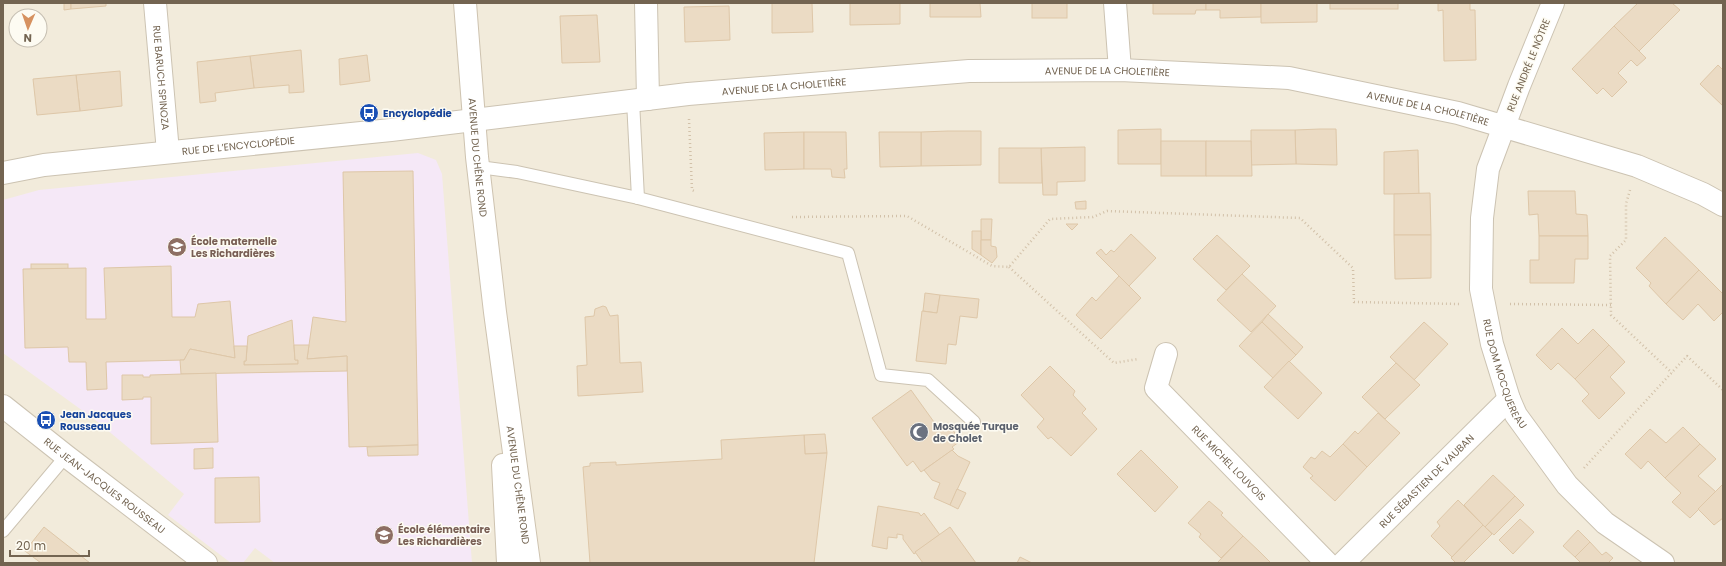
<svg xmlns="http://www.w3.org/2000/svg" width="1726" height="566" font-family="Poppins,sans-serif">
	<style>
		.residential { fill: #f2ebdb; fill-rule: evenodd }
		.education { fill: #f5e8f7 }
		.building { fill: #ebdbc4; stroke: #dec7a8 }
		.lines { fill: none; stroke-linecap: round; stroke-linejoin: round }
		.lane-casing { stroke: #ccc3b2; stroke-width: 14 }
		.street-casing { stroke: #ccc3b2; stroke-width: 24 }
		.secondary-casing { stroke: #cec3b0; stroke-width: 24 }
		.path { stroke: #d2c1a9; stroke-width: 2.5; stroke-dasharray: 1 3; stroke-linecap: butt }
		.lane { stroke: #fff; stroke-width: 12 }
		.street { stroke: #fff; stroke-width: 22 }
		.secondary { stroke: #fff; stroke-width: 22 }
		.labels { text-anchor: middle; stroke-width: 3; stroke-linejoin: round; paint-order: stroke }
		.street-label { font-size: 10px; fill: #736451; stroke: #fdfbf2 }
		.transit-label { font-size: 10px; font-weight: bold; fill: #164399; stroke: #fdfbf2; text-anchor: start }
		.education-label { font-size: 10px; font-weight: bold; fill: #785e54; stroke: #fdfbf2; text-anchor: start }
		.worship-label { font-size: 10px; font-weight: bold; fill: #5b616d; stroke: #fdfbf2; text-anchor: start }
	</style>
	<rect width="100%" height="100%" fill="#fbf8ec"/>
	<path class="residential" d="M3 3H1723V563H3ZM16 16H40V40H16Z"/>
	<path class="education" d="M418 153 436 160 442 174 472 563H275L255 548 243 563H231L168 515 184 494 94 419 3 353V200L39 190Z"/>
	<g class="building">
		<path d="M64 3H71V9L64 10Z"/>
		<path d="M71 3H106V6L71 9Z"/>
		<path d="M772 3H812L813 32 772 33Z"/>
		<path d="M850 3H900V24L850 25Z"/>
		<path d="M930 3H980L981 17H930Z"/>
		<rect x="1032" y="3" width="35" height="15"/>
		<path d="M1153 3H1206V10H1196L1195 14H1153Z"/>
		<path d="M1206 3H1261V17L1220 18V10H1206Z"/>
		<path d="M1261 3H1317V22L1261 23Z"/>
		<rect x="1330" y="3" width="68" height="6"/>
		<path d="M1438 3H1470V10H1475L1476 60 1444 61 1443 10 1438 11Z"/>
		<path d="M1638 3H1672L1680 10 1639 51 1614 26Z"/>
		<path d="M729 6 730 40 685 42 684 7Z"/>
		<path d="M597 15 600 62 562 63 560 16Z"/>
		<path d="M1614 26 1646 58 1637 66 1631 60 1618 73 1627 82 1612 97 1603 88 1597 94 1572 69Z"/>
		<path d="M301 50 304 92 289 93V85L254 88 250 56Z"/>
		<path d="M367 55 370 81 340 85 339 59Z"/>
		<path d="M250 56 254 88 215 93 216 101 200 103 197 62Z"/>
		<path d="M1718 65 1723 70V106L1700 84Z"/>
		<path d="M120 71 122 106 80 111 76 75Z"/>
		<path d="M76 75 80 111 37 115 33 79Z"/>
		<path d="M1161 129V164H1118V130Z"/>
		<path d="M1320 129H1336L1337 165 1296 164 1295 130Z"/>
		<path d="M1251 130H1295L1296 164 1251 165Z"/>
		<path d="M948 131H981V165L921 166V132Z"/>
		<path d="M804 132V169L765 170 764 133Z"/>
		<path d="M804 132H846L847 169H844L845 178 832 177 831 169H804Z"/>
		<path d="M879 132H921V166L880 167Z"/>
		<rect x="1161" y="141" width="45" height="35"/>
		<path d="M1206 141H1251L1252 176H1206Z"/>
		<path d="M1085 147V181L1057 182V195H1043L1041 148Z"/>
		<path d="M999 148H1041L1042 183H999Z"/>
		<path d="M1418 150 1419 194H1384V152Z"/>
		<path d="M413 171 418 445 349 447 347 356 307 359 313 317 346 322 343 172Z"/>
		<path d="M1528 191H1575L1576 214 1587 215 1588 236H1539L1538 214 1529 215Z"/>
		<path d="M1430 193 1431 235H1394V194Z"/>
		<path d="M1086 201V209H1076L1075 202Z"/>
		<path d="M981 219H992L991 240H981Z"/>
		<path d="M1066 224H1078L1072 230Z"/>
		<path d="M972 231H981V255L972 249Z"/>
		<path d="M1131 234 1156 258 1129 286 1096 253 1101 249 1106 255 1111 250 1114 252Z"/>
		<path d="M1217 235 1250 266 1226 290 1193 259Z"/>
		<path d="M1394 235H1431V278L1395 279Z"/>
		<path d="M1539 236H1588V259H1575L1574 283H1530V260H1539Z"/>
		<path d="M1665 237 1699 270 1666 304 1649 286 1651 283 1636 268Z"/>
		<path d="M981 240H991V246L996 247 997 257 992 263 981 255Z"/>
		<rect x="31" y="264" width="37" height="5"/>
		<path d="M171 266 172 317H195L198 304 230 301 235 358 190 349 184 360 106 362 107 389 87 390 86 362H69L68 347 25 348 23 269 86 268V319H106L104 268Z"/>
		<path d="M1699 270 1723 294V312L1714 321 1698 304 1683 320 1666 304Z"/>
		<path d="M1242 274 1276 306 1251 332 1217 300Z"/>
		<path d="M1119 276 1141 298 1101 339 1076 315 1092 297 1096 301Z"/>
		<path d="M925 293 940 295 937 313 923 311Z"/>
		<path d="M940 295 979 299 977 318 960 316 956 345 948 344 946 364 916 361 922 311 937 313Z"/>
		<path d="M603 306 606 307 610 316 618 315 620 363 641 362 643 392 578 396 577 366 587 365 585 317 594 316 595 309Z"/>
		<path d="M1268 314 1303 347 1296 355 1262 322Z"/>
		<path d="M292 320 295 360H298V364L244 365V361H246L248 336Z"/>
		<path d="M1262 322 1296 355 1273 378 1239 346Z"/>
		<path d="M1424 322 1448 344 1414 380 1390 357Z"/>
		<path d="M1562 328 1578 344 1593 329 1609 345 1575 379 1558 363 1551 370 1536 355Z"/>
		<path d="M294 345H309L307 359 347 356V371L181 374 180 360H184L190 349 235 358 234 346H247L246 361H244V365L298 364V360H295Z"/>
		<path d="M1609 345 1625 362 1610 377 1625 393 1599 419 1582 401 1589 394 1575 379Z"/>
		<path d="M1289 361 1322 393 1298 419 1264 387Z"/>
		<path d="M1396 363 1420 385 1385 419 1362 397Z"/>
		<path d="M1050 366 1075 391 1073 395 1086 409 1082 413 1097 429 1071 456 1051 437 1048 439 1037 427 1044 419 1021 395Z"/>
		<path d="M216 373 218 442 151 444V397H143V399L122 400V375H143V377H150V375Z"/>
		<path d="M911 390 939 429 948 423 957 436 955 437 959 442 952 447 954 449 921 472 913 461 907 466 872 418Z"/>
		<path d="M1378 413 1400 433 1367 467 1343 444 1355 431 1358 434Z"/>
		<path d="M1683 427 1700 444 1665 478 1648 461 1641 469 1625 454 1650 429 1666 443Z"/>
		<path d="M825 434 827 453 805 454 804 435Z"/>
		<path d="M804 435 805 454 827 453 814 563H590L583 467 590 466V463L616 462V465L722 459 721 440Z"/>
		<path d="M1343 444 1367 467 1335 501 1310 478 1313 476 1303 467 1311 457 1315 459 1322 451 1330 457Z"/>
		<path d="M1700 444 1716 459 1698 476 1716 492 1690 518 1672 502 1681 493 1665 478Z"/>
		<path d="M418 445V455L368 456 367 447Z"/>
		<path d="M213 448V468L194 469V449Z"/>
		<path d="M952 450 958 456 970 462 950 505 934 498 940 483 932 480 924 470Z"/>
		<path d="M1141 450 1178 487 1155 512 1117 474Z"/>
		<path d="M1493 475 1515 496 1485 527 1464 505Z"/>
		<path d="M259 477 260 522 215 523V478Z"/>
		<path d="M1723 484V518L1714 525 1698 509Z"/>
		<path d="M957 489 966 493 958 509 950 505Z"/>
		<path d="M1515 496 1524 505 1494 535 1485 527Z"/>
		<path d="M1458 500 1483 525 1452 557 1431 536 1440 526 1437 522Z"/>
		<path d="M1209 501 1223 513 1221 515 1243 536 1221 558 1199 537 1201 534 1188 523Z"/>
		<path d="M878 506 919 513 921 516 924 513 940 535 914 554 903 539V535L897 534V538L888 537 887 549 872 546Z"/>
		<path d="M1520 519 1534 532 1513 554 1499 540Z"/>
		<path d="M1483 525 1492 534 1463 563H1456L1451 558Z"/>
		<path d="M44 527 63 542 90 563H41L25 551Z"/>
		<path d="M950 527 976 563H923L915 552Z"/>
		<path d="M1578 530 1590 542 1575 557 1563 546Z"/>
		<path d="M1243 536 1260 552 1271 563H1217Z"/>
		<path d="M1590 542 1602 555 1606 552 1613 558 1608 563H1581L1575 557Z"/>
		<path d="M1020 557 1032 563H1017Z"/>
	</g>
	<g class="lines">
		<defs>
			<g id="lane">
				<path d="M633 101 638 198"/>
				<path d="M479 167 517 172 638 198 848 253 881 375 928 380 974 422"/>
				<path d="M3 531 66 456"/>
			</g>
			<g id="street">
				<path id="s1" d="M155 3 168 152"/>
				<path d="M646 3 648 99"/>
				<path d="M1115 3 1120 70"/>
				<path id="s2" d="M1553 3 1519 86 1488 169 1482 218 1481 289 1492 344 1509 399 1516 415 1567 485 1605 523 1663 563"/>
				<path id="s3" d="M3 173 44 165 391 130 688 94 969 71 1120 70 1289 78 1458 113 1637 166 1703 194 1723 205"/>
				<path id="s4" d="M1166 354 1156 388 1327 563"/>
				<path id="s5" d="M3 406 66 456 206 563"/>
				<path id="s6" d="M1343 563 1509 399"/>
			</g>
			<g id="secondary">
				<path id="s7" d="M465 3 477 157 495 312 529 563"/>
				<path d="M503 465 508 563"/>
			</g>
		</defs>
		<use href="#lane" class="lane-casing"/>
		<use href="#street" class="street-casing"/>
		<use href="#secondary" class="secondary-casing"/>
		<g class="path">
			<path d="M689 119 692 190 694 191"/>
			<path d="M1630 190 1626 204V240L1610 256 1611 315 1672 373"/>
			<path d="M792 217 907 216 992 266 1009 267 1050 219 1093 217 1107 211 1300 218 1353 268 1354 302 1459 304"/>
			<path d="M1009 267 1114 363 1138 359"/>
			<path d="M1510 304 1611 305"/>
			<path d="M1584 468 1687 356 1723 390"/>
		</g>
		<use href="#lane" class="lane"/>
		<use href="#street" class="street"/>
		<use href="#secondary" class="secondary"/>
	</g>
	<defs>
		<symbol id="bus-disc" viewBox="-11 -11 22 22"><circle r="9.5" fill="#1a4fb4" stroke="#fdfbf2"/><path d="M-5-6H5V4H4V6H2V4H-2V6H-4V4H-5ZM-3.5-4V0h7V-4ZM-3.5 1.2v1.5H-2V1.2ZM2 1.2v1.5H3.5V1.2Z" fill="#fff"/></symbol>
		<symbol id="school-disc" viewBox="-11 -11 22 22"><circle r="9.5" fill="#8d6e63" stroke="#fdfbf2"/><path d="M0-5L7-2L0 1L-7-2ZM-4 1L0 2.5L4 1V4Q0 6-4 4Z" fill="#fff"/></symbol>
		<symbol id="mosque-disc" viewBox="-11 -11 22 22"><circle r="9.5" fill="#6b7280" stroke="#fdfbf2"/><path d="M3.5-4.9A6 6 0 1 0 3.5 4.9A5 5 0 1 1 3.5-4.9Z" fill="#fff"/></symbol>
	</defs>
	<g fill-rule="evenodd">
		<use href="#bus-disc" x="358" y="102" width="22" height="22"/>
		<use href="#school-disc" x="166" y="236" width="22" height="22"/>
		<use href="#bus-disc" x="35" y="409" width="22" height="22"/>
		<use href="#mosque-disc" x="908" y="421" width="22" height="22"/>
		<use href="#school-disc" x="373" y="524" width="22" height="22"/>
	</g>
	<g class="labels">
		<g class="street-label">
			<text transform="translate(1528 65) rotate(-68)" y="4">RUE ANDRÉ LE NÔTRE</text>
			<text dy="4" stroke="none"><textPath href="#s3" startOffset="1110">AVENUE DE LA CHOLETIÈRE</textPath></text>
			<text dy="4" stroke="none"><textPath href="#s1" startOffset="75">RUE BARUCH SPINOZA</textPath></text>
			<text dy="4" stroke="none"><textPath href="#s3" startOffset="786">AVENUE DE LA CHOLETIÈRE</textPath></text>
			<text dy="4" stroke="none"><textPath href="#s3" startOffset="1434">AVENUE DE LA CHOLETIÈRE</textPath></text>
			<text dy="4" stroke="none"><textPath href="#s3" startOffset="237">RUE DE L’ENCYCLOPÉDIE</textPath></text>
			<text dy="4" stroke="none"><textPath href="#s7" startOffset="155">AVENUE DU CHÊNE ROND</textPath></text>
			<text dy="4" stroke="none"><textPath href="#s2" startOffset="387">RUE DOM MOCQUEREAU</textPath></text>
			<text dy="4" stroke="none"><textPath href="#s4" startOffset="140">RUE MICHEL LOUVOIS</textPath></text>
			<text dy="4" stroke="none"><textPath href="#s6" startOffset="117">RUE SÉBASTIEN DE VAUBAN</textPath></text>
			<text dy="4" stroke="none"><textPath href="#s5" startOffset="129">RUE JEAN-JACQUES ROUSSEAU</textPath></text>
			<text dy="4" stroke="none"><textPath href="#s7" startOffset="485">AVENUE DU CHÊNE ROND</textPath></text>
		</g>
		<g class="transit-label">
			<text x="383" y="117">Encyclopédie</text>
			<text x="60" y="418">Jean Jacques<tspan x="60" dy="12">Rousseau</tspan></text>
		</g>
		<g class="education-label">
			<text x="191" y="245">École maternelle<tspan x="191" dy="12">Les Richardières</tspan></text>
			<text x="398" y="533">École élémentaire<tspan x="398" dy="12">Les Richardières</tspan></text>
		</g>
		<g class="worship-label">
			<text x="933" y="430">Mosquée Turque<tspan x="933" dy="12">de Cholet</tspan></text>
		</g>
	</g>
	<rect width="1726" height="566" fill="none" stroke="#736451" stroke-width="8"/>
	<g transform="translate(28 28) rotate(182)"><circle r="19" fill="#fdfbf2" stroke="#c6bfb2"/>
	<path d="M0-3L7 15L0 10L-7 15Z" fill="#d6915f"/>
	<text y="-6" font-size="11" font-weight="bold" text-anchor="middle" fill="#736451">N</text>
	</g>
	<path d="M10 550v6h79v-6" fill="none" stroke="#736451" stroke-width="2"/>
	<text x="16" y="550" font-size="12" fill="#736451" stroke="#fdfbf2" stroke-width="3" paint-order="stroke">20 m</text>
</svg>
